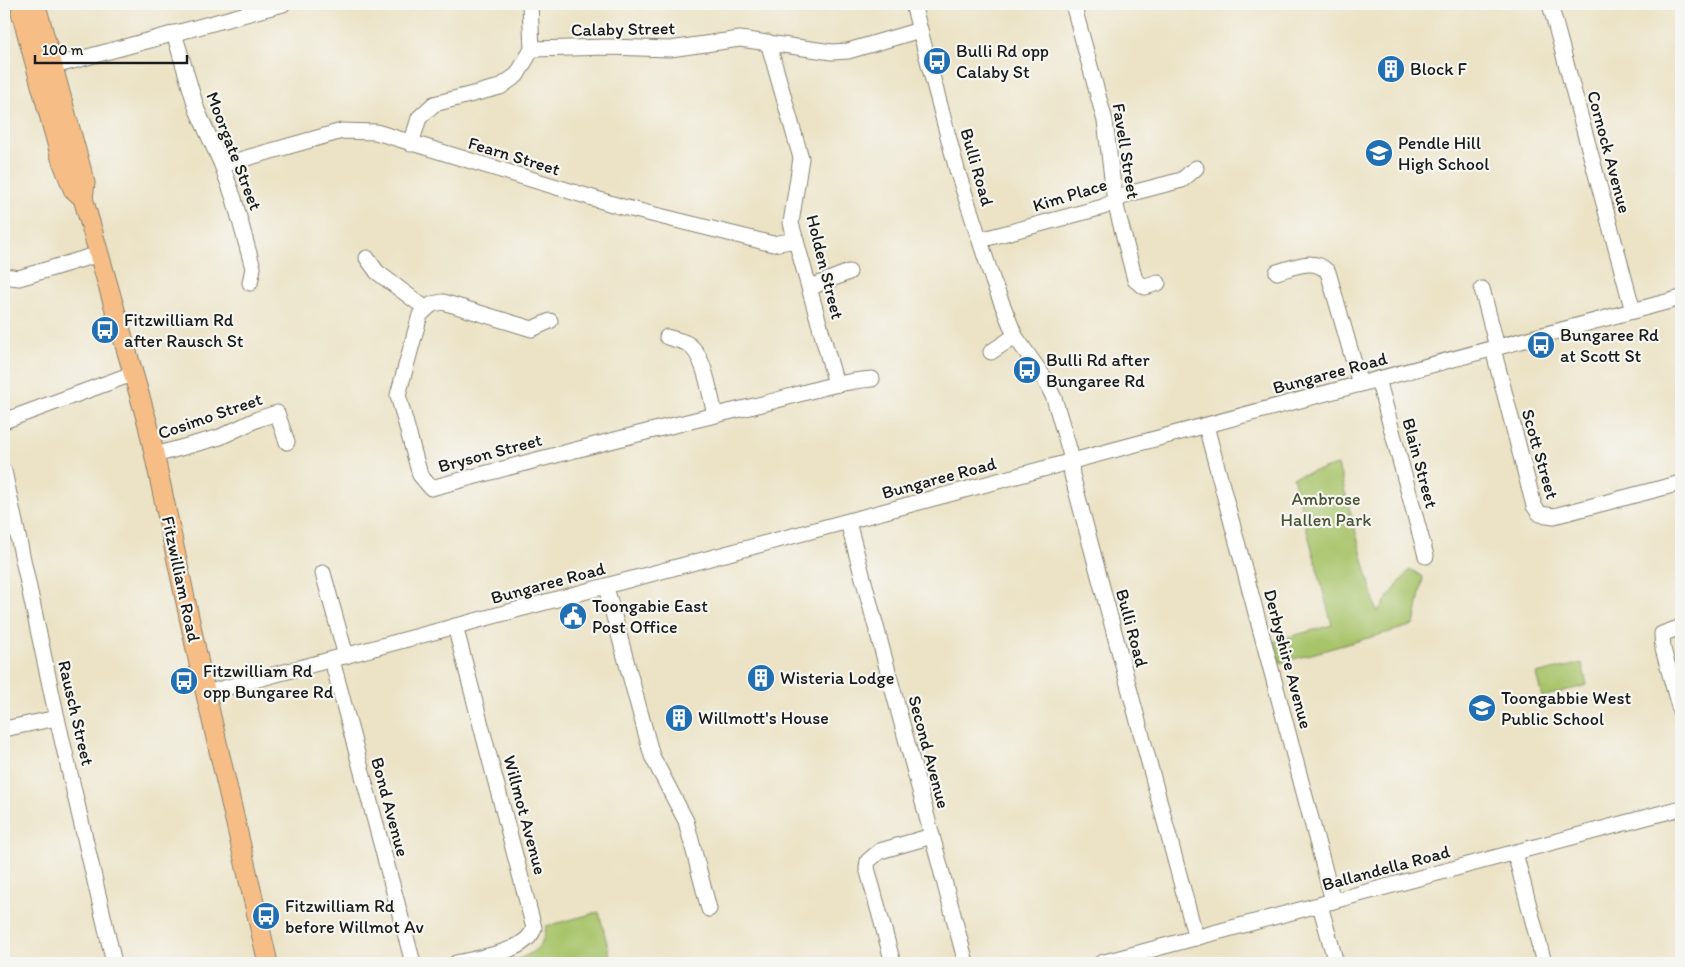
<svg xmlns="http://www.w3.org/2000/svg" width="1685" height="967" font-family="Itim,sans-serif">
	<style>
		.green { fill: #a8c46a; stroke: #627043 }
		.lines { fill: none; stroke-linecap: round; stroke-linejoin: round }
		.minor-casing { stroke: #848071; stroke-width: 17 }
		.major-casing { stroke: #848071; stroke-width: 21 }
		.minor { stroke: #fff; stroke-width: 15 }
		.major { stroke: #f6be86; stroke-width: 19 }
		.labels { text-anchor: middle; stroke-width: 4.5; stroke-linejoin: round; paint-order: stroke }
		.street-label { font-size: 18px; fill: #1c1c1c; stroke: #f6f6f2 }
		.poi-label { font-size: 18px; fill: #1c1c1c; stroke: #f6f6f2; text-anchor: start }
		.park-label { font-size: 18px; fill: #4d5737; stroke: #f6f6f2 }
	</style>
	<rect width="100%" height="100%" fill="#f6f6f2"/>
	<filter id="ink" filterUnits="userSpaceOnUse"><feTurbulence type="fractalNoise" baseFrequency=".02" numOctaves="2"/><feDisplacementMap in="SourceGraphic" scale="10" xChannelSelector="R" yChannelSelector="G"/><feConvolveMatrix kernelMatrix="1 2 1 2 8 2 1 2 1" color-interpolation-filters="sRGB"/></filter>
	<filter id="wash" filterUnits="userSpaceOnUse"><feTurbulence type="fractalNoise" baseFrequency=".0096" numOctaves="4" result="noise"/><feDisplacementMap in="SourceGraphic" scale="20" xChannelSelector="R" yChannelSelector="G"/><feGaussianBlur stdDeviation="1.12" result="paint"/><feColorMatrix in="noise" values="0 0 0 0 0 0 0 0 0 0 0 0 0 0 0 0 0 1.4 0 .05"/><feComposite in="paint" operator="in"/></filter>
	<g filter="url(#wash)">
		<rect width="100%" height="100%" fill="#ece3c6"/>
		<g class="green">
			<path d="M1338 465 1377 612 1410 569 1423 577 1414 625 1280 663 1274 641 1332 625 1293 477Z"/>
			<path d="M1582 663 1587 685 1542 697 1536 674Z"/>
			<path d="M599 912 612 963H510V961C531 956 544 948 546 926Z"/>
		</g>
	</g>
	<g filter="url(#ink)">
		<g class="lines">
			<defs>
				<g id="minor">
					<path d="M913 4 957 170 993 281 1015 336 1043 376 1054 398 1070 452 1072 475 1196 938"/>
					<path d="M1073 4 1105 121 1115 202 1135 280 1145 287 1158 283"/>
					<path d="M1550 4 1633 311"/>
					<path d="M174 33 197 110 222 165 234 199 253 268 250 283"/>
					<path d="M768 42 801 158 791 223 836 384"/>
					<path d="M532 49 609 47 670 49 740 39 832 52 848 51 920 30"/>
					<path d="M43 69 283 4"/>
					<path d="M411 144 419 118 434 104 500 87 517 75 532 49 530 4"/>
					<path d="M222 165 342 131 376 132 619 206 773 244 796 240"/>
					<path d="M980 240 1103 207 1128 194 1182 180 1196 168"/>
					<path d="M367 258 377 272 425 308"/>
					<path d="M1277 272C1294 267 1314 257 1328 272L1360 384"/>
					<path d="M4 276 19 278 99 254"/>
					<path d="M811 287 849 272"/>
					<path d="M1482 289 1497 347"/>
					<path d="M550 321 532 329 443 302 432 304 420 315 398 395 420 475 431 488C539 459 646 431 754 406 793 397 832 382 872 379"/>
					<path d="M667 337C673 339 680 340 686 343 705 352 710 396 715 415"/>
					<path d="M1493 349 1534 506 1540 514 1554 516 1681 483"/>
					<path d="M991 352 1015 336"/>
					<path d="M1378 379 1426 556"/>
					<path d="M4 421 132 374"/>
					<path d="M1206 426 1333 901"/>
					<path d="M155 455 220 437 258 419 277 413 287 442"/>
					<path d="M4 471 57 718 114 963"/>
					<path d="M848 522 966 963"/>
					<path d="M323 573 346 656"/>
					<path d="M606 587 652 756 686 821 709 909"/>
					<path d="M455 626 534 928C527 952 478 958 456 963"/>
					<path d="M1681 627 1662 634 1663 649 1681 714"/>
					<path d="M332 660 413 963"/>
					<path d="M206 693 1681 298"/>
					<path d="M4 729 57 718"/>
					<path d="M1515 853 1544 963"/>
					<path d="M1320 905 1336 963"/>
					<path d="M893 963 867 868 868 861 880 851 932 836"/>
					<path d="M1101 963 1681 808"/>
				</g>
				<g id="major">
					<path d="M23 4 21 12 61 158 73 189 83 198"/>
					<path d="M33 4 37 9 85 183 83 198 148 425 201 673 268 963"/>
				</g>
			</defs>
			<use href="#minor" class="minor-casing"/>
			<use href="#major" class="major-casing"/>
			<use href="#minor" class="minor"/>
			<use href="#major" class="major"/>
		</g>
	</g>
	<defs>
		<symbol id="bus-disc" viewBox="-11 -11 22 22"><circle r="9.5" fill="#1f6fb2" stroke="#f6f6f2"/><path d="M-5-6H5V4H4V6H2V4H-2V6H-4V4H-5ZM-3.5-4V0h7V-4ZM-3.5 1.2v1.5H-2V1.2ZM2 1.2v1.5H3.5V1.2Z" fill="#fff"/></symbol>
		<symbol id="building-disc" viewBox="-11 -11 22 22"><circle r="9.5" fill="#1f6fb2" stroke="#f6f6f2"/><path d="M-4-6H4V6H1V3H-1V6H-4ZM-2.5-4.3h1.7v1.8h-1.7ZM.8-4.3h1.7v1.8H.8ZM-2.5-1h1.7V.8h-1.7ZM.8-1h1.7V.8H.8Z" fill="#fff"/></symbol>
		<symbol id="school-disc" viewBox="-11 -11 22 22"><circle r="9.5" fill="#1f6fb2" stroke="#f6f6f2"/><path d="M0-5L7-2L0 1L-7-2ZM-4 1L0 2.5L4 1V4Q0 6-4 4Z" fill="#fff"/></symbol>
		<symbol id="civic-disc" viewBox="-11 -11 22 22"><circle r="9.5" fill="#1f6fb2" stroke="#f6f6f2"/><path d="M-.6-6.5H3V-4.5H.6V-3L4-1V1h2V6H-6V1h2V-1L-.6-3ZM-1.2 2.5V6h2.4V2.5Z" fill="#fff"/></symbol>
	</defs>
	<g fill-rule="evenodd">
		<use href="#bus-disc" x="921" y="45" width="32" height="32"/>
		<use href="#building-disc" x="1375" y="53" width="32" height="32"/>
		<use href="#school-disc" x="1363" y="137" width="32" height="32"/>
		<use href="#bus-disc" x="89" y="314" width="32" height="32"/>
		<use href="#bus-disc" x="1525" y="329" width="32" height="32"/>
		<use href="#bus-disc" x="1011" y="354" width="32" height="32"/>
		<use href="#civic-disc" x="557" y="600" width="32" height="32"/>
		<use href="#building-disc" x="745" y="662" width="32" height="32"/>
		<use href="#bus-disc" x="168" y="665" width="32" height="32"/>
		<use href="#school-disc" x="1466" y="692" width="32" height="32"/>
		<use href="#building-disc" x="663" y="702" width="32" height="32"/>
		<use href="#bus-disc" x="250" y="900" width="32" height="32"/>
	</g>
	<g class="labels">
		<g class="street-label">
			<text transform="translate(623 29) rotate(-1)" y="6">Calaby Street</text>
			<text transform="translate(234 151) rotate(69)" y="6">Moorgate Street</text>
			<text transform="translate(1126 151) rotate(81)" y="6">Favell Street</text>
			<text transform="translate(1609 152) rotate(75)" y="6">Cornock Avenue</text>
			<text transform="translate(514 156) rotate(17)" y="6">Fearn Street</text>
			<text transform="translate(977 167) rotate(74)" y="6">Bulli Road</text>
			<text transform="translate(1070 195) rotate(-17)" y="6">Kim Place</text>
			<text transform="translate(825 267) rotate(76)" y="6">Holden Street</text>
			<text transform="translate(1330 373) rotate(-15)" y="6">Bungaree Road</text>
			<text transform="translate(210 416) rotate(-19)" y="6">Cosimo Street</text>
			<text transform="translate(490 453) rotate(-15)" y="6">Bryson Street</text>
			<text transform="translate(1540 454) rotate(74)" y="6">Scott Street</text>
			<text transform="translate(1420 463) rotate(75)" y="6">Blain Street</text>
			<text transform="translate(939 478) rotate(-15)" y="6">Bungaree Road</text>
			<text transform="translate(181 579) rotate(78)" y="6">Fitzwilliam Road</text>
			<text transform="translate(548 583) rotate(-15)" y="6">Bungaree Road</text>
			<text transform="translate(1132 628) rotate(75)" y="6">Bulli Road</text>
			<text transform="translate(1288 659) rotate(75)" y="6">Derbyshire Avenue</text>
			<text transform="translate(76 713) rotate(77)" y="6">Rausch Street</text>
			<text transform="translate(929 752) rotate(75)" y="6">Second Avenue</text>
			<text transform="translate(390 807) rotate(75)" y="6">Bond Avenue</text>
			<text transform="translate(525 815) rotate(75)" y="6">Willmot Avenue</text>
			<text transform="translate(1386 868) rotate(-15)" y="6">Ballandella Road</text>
		</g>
		<g class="poi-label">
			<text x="956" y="57">Bulli Rd opp<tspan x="956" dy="21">Calaby St</tspan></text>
			<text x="1410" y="75">Block F</text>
			<text x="1398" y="149">Pendle Hill<tspan x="1398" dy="21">High School</tspan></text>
			<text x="124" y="326">Fitzwilliam Rd<tspan x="124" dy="21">after Rausch St</tspan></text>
			<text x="1560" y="341">Bungaree Rd<tspan x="1560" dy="21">at Scott St</tspan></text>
			<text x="1046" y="366">Bulli Rd after<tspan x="1046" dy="21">Bungaree Rd</tspan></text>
			<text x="592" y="612">Toongabie East<tspan x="592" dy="21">Post Office</tspan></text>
			<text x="203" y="677">Fitzwilliam Rd<tspan x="203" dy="21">opp Bungaree Rd</tspan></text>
			<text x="780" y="684">Wisteria Lodge</text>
			<text x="1501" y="704">Toongabbie West<tspan x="1501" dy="21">Public School</tspan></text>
			<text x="698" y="724">Willmott's House</text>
			<text x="285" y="912">Fitzwilliam Rd<tspan x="285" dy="21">before Willmot Av</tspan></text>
		</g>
		<g class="park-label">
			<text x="1326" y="505">Ambrose<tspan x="1326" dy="21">Hallen Park</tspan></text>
		</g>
	</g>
	<rect width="1685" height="967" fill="none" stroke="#f6f6f2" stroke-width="20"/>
	<path d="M35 55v8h152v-8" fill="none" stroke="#1c1c1c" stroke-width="2.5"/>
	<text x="42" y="55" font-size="15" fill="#1c1c1c" stroke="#f6f6f2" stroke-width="4" paint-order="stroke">100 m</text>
</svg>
